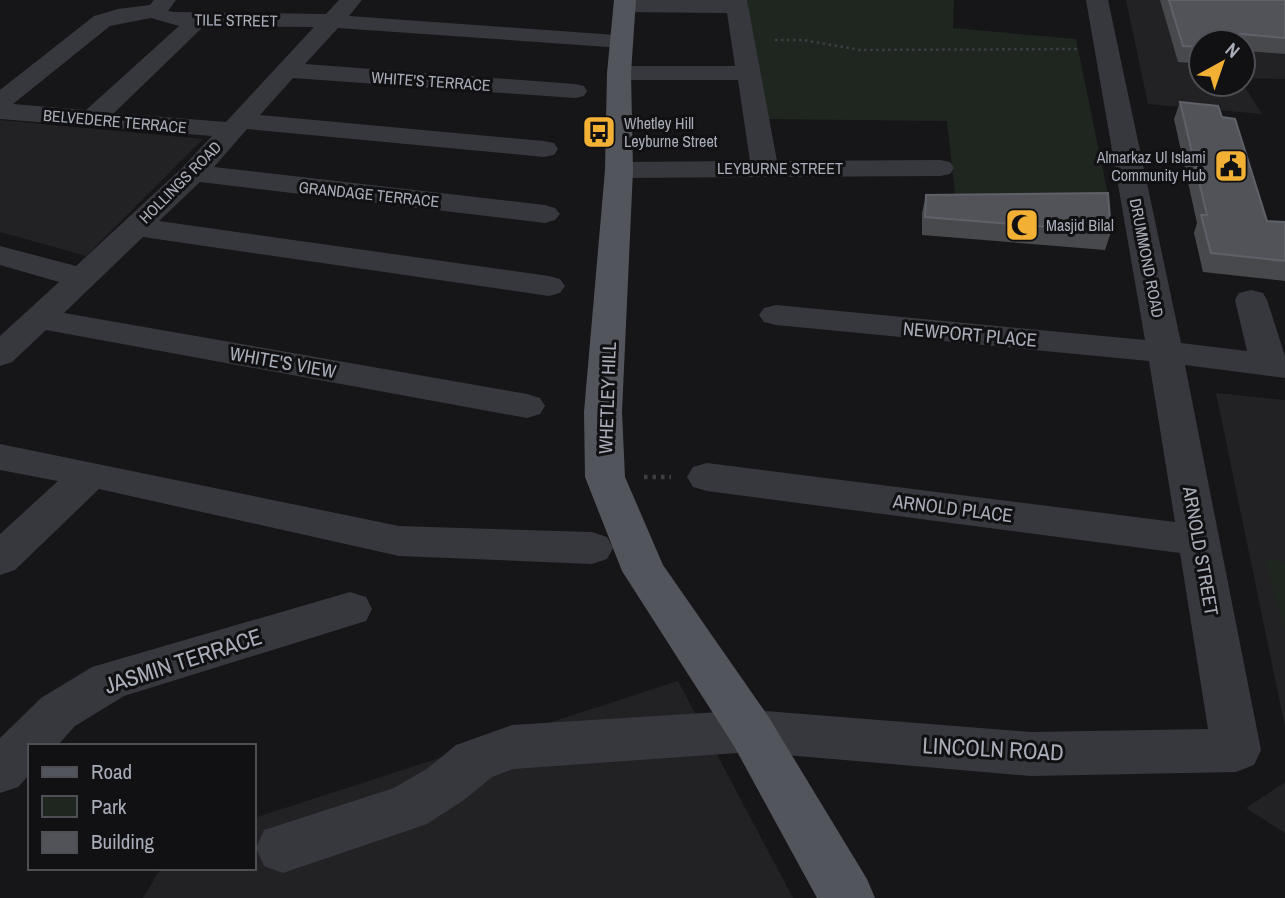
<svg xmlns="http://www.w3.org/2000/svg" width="1285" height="898" font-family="'Archivo Narrow',sans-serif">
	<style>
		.built { fill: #222225 }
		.green { fill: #1e261f }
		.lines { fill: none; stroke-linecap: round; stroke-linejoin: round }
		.path-far1 { stroke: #3d3f44; stroke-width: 2.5; stroke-dasharray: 2.5 3.5; stroke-linecap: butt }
		.path { stroke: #3d3f44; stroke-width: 4.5; stroke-dasharray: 3.5 5; stroke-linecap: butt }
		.minor { fill: #37383d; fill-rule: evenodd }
		.major { fill: #53555c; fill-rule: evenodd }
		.wall { fill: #47494d }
		.building { fill: #525359; stroke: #5f6168; stroke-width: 2 }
		.labels { text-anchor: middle; stroke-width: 6; stroke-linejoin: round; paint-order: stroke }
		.far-street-label { font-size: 16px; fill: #a8adb8; stroke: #111113 }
		.far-poi-label { font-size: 16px; fill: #a8adb8; stroke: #111113; text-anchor: start }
		.street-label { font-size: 19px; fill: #a8adb8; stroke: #111113 }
		.near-street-label { font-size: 23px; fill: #a8adb8; stroke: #111113 }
	</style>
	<rect width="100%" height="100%" fill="#161618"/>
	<g class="built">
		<path d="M1126 0H1285V79L1243 78V42H1201V84H1243L1262 114 1148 104Z"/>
		<path d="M0 120 203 139 86 256 0 232Z"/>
		<path d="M1216 393 1285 400V727Z"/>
		<path d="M678 681 793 898H143L161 868H254V818Z"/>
		<path d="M1285 782V833L1246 808Z"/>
	</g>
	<g class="green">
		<path d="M743 0H954L953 28 1076 39 1111 209 957 212 947 121 763 119Z"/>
		<path d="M1265 559 1285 562V632Z"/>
	</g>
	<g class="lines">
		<path class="path-far1" d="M775 40H803L860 50 1077 49"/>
		<path class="path" d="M644 477H671"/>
		<g class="minor">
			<path d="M154 0H176L168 11 174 12 326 14 339 0H362L349 16 630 36 633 41 630 46 622 48 338 28 305 64 575 84 584 86 587 91 584 96 575 98 293 78 260 115 544 141 554 143 558 149 554 155 544 157 247 129 214 167 545 205 555 208 560 214 555 220 545 223 200 182 159 221 549 276 560 279 565 286 560 293 549 296 143 237 64 313 527 394 540 398 545 406 540 414 527 418 46 330 12 362 0 366V336L59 282 0 265V246L76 266 183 167 212 136 0 119V90L94 16 118 9 150 5ZM151 18 179 26 86 110 13 104 110 26ZM204 26 314 27 226 122 114 113Z"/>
			<path d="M625 0H747L777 161 940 160 950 162 954 168 950 174 940 176 619 178 609 176 605 170 609 164 619 162 750 161 738 80H619L610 78 607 73 610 68 619 66H735L727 13 617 12 614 7 617 2Z"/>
			<path d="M1086 0H1108L1181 343 1247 351 1235 300 1239 293 1251 290 1263 293 1267 300 1285 356V378L1185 365 1261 750 1254 765 1236 772 1031 776 751 752 513 769 492 777 464 800 427 824 283 873 264 866 256 848 264 830 394 788 428 768 456 745 512 725 751 710 1031 732 1208 729 1180 553 707 491 693 487 687 477 693 467 707 463 1175 522 1149 361 776 325 764 322 759 315 764 308 776 305 1145 340Z"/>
			<path d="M0 444 399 526 592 532 607 537 613 548 607 559 592 564 399 556 99 489 15 570 0 575V534L58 481 0 470Z"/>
			<path d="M350 592 366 597 372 609 366 621 124 696 75 726 57 746H30V774L18 787 0 793V738L41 698 92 667Z"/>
		</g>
		<path class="major" d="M614 0H636L631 73 633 170 622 412 625 477 663 565 768 716 867 879 875 898H817L734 746 622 571 585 477 584 412 605 170 607 73Z"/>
	</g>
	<g class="wall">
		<path d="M1160 0H1285V54L1247 51 1243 64V42H1201V64L1178 62Z"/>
		<path d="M1180 102 1222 117 1267 221 1285 222V281L1203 272 1194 233 1197 223 1174 119Z"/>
		<path d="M926 195 1111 232 1105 250 922 235V213Z"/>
	</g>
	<g class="building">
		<path d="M1169 0H1285V38L1240 34 1248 52 1243 51V42H1201V47L1183 46Z"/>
		<path d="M1180 102 1218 106 1222 117 1235 119 1267 221 1285 222V261L1211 253 1201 215H1207Z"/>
		<path d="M1108 193 1111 232 925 217 926 195Z"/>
	</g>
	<defs>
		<symbol id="bus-square" viewBox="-11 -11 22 22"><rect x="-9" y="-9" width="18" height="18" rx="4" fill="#f2b134" stroke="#111113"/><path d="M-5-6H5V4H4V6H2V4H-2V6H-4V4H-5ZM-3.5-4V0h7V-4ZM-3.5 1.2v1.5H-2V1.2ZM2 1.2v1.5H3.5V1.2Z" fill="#111"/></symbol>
		<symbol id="civic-square" viewBox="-11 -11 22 22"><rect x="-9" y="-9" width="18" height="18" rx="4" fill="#f2b134" stroke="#111113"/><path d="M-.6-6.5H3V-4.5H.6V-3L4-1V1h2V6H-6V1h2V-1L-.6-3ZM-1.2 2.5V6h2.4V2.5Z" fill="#111"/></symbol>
		<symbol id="mosque-square" viewBox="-11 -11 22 22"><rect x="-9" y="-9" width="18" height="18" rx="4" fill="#f2b134" stroke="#111113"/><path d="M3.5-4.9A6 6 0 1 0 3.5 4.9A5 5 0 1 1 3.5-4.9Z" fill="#111"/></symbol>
	</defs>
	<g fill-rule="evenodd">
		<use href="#bus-square" x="580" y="113" width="38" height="38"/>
		<use href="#civic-square" x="1212" y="147" width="38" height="38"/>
		<use href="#mosque-square" x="1003" y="206" width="38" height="38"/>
	</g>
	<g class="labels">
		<g class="far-street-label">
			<text transform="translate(236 20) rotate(1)" y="6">TILE STREET</text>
			<text transform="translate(431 81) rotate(4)" y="6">WHITE'S TERRACE</text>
			<text transform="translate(115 121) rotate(5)" y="6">BELVEDERE TERRACE</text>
			<text x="780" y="174">LEYBURNE STREET</text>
			<text transform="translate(180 182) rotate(-45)" y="6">HOLLINGS ROAD</text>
			<text transform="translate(369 194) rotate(6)" y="6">GRANDAGE TERRACE</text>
			<text transform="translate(1147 258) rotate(79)" y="6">DRUMMOND ROAD</text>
		</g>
		<g class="far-poi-label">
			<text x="624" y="129">Whetley Hill<tspan x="624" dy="18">Leyburne Street</tspan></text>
			<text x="1206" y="163" text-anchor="end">Almarkaz Ul Islami<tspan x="1206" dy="18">Community Hub</tspan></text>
			<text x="1046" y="231">Masjid Bilal</text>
		</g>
		<g class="street-label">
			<text transform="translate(970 334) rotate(5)" y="7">NEWPORT PLACE</text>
			<text transform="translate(283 362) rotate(10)" y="7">WHITE'S VIEW</text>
			<text transform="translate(607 398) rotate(-88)" y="7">WHETLEY HILL</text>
			<text transform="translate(953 508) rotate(7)" y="7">ARNOLD PLACE</text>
			<text transform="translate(1201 551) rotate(80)" y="7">ARNOLD STREET</text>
		</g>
		<g class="near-street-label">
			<text transform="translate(183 661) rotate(-18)" y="8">JASMIN TERRACE</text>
			<text transform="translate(993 749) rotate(3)" y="8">LINCOLN ROAD</text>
		</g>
	</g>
	<rect x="28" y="744" width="228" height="126" fill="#111113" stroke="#4d4f55" stroke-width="2"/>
	<rect x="42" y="767" width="35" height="10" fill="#53555c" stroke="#4d4f55" stroke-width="2"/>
	<text x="91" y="779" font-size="21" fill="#a8adb8">Road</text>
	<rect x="42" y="796" width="35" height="21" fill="#1e261f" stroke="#4d4f55" stroke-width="2"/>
	<text x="91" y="814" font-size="21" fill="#a8adb8">Park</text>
	<rect x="42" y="832" width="35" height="21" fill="#525359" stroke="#4d4f55" stroke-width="2"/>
	<text x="91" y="849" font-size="21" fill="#a8adb8">Building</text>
	<g transform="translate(1222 63) rotate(40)"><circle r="33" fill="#111113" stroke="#4d4f55" stroke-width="2"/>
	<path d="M0-5L12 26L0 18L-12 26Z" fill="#f2b134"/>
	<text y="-10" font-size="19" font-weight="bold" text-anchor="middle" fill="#a8adb8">N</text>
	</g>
</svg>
